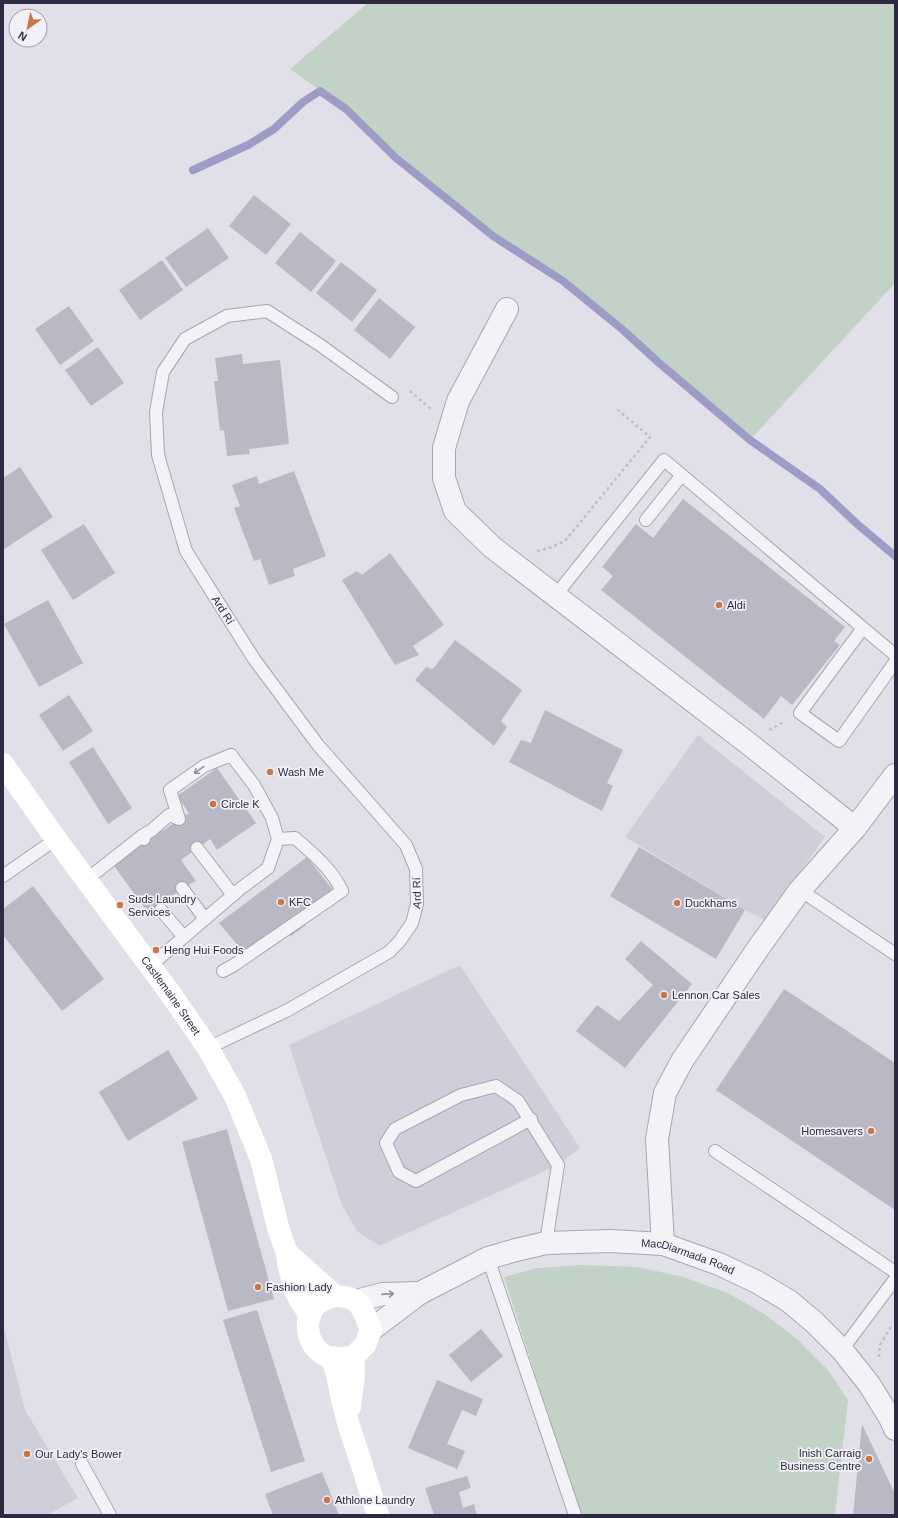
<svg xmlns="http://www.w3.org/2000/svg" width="898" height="1518" font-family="Helvetica,sans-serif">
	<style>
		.built { fill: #d0ceda }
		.green { fill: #c2d2c6 }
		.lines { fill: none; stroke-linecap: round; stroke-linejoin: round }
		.stream { stroke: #9d9cc7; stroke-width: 8 }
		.building { fill: #b9b8c5 }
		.lane-casing { stroke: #a7a5b3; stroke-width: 14 }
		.street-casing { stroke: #a7a5b3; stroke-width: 24 }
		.path { stroke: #bfbec7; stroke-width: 2.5; stroke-dasharray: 3 3; stroke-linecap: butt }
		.lane { stroke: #f3f3f7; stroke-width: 12 }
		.street { stroke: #f3f3f7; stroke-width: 22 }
		.secondary { stroke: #fff; stroke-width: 22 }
		.oneway { stroke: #908e9c }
		.poi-dot { fill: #c9774a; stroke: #f0f0f6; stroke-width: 1.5 }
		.labels { text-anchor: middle; stroke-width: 3.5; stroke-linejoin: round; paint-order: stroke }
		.poi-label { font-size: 11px; fill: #2c2940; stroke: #f0f0f6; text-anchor: start }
		.street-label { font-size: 11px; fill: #2c2940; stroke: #f0f0f6 }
	</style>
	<rect width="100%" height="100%" fill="#e1e0e9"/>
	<g class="built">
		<path d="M698 735 825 837 765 920 745 910 625 837Z"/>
		<path d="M460 965 580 1148 558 1165 379 1246 357 1231 342 1205 289 1045Z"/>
		<path d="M3 1324 25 1410 78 1498 47 1515H3Z"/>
	</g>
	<g class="green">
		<path d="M368 3H895V283L750 440 563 281 493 236 346 109 290 69Z"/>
		<path d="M581 1265 638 1267 683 1277 728 1293 766 1315 798 1340 828 1370 848 1400 835 1515H580L504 1277 537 1268Z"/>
	</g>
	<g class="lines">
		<path class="stream" d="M193 170 248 145 274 129 303 102 320 91 346 109 396 158 493 236 563 281 623 330 658 362 750 440 820 489 856 523 895 556"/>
	</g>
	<g class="building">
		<path d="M254 195 291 224 266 255 229 226Z"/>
		<path d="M208 228 229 258 186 287 165 258Z"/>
		<path d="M300 232 336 261 311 292 275 263Z"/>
		<path d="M162 260 183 290 140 320 119 290Z"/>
		<path d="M341 262 377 290 352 322 316 293Z"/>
		<path d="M379 298 415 327 390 359 354 330Z"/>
		<path d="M69 306 94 341 60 365 35 329Z"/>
		<path d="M98 347 124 383 91 406 65 370Z"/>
		<path d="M242 354 243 364 280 360 289 444 249 449 250 454 227 456 224 430 220 431 214 381H218L215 358Z"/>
		<path d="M20 467 53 517 3 550V478Z"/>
		<path d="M294 471 326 556 293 569 295 576 269 585 260 559 254 561 234 508 240 506 232 485 257 476 259 484Z"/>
		<path d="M683 499 845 627 834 641 840 645 792 705 781 696 764 719 601 590 613 576 602 567 636 524 653 538Z"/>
		<path d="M84 524 115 573 73 600 41 550Z"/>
		<path d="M390 553 444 625 413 646 419 655 395 665 342 580 357 571 362 575Z"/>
		<path d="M48 600 83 663 39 687 4 624Z"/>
		<path d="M455 640 522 690 501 721 507 727 494 746 415 680 426 667 433 669Z"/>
		<path d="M69 695 93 731 63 751 39 715Z"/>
		<path d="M545 710 623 750 607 783 613 786 602 811 509 762 521 740 531 743Z"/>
		<path d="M93 747 132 808 108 824 69 762Z"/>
		<path d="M217 768 256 823 217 850 210 839 181 860 196 881 182 888 150 915 111 862 159 827 162 831 189 813 177 796Z"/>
		<path d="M639 847 745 910 716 959 610 896Z"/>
		<path d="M307 857 333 890 298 914 306 925 291 936 281 927 244 953 219 923Z"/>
		<path d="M33 886 104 979 62 1011 3 935V909Z"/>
		<path d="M641 941 692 984 625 1068 576 1031 597 1005 619 1021 653 985 625 959Z"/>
		<path d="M784 989 895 1063V1210L716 1090Z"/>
		<path d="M168 1050 198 1099 128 1141 99 1092Z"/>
		<path d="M227 1129 274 1299 228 1311 182 1142Z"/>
		<path d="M257 1310 305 1461 271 1472 223 1320Z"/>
		<path d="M481 1329 503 1356 471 1382 449 1355Z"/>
		<path d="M437 1380 483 1399 476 1416 462 1410 447 1444 465 1451 457 1469 408 1448Z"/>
		<path d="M862 1424 895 1494V1515H853Z"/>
		<path d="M322 1472 339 1515H273L265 1494Z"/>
		<path d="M467 1476 471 1488 459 1492 463 1508 474 1504 477 1515H434L425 1488Z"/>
	</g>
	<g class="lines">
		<defs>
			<g id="lane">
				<path d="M646 520 681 476"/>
				<path d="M555 596 664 460 895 655"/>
				<path d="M863 628 800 713 839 741 895 662"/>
				<path d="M142 836 152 830 169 815 179 819 170 790 204 766 231 755 254 785 272 818 278 839 268 868 240 889 150 966"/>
				<path d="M197 848 233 895"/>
				<path d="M3 876 56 839"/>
				<path d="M86 880 142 836 144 839"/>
				<path d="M182 888 205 919"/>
				<path d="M800 890 895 954"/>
				<path d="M161 910 184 937"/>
				<path d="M223 971 234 965 342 891C332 869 313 854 295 838L278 839"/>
				<path id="s1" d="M208 1048 288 1010 389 952 399 942 412 923 417 904 416 869 406 845 318 745 254 659 186 551 158 455 156 412 163 372 185 339 227 316 267 311 320 345 392 397"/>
				<path d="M531 1119 416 1181 399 1172 386 1143 395 1129 461 1095 496 1086 518 1101 558 1165 546 1243"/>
				<path d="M715 1151 895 1272"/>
				<path d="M488 1258 575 1515"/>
				<path d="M842 1350 895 1279"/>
				<path d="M82 1464 110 1515"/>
			</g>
			<g id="street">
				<path d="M507 309 458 401 444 448V478L455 511 492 547 749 744 855 828"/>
				<path d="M663 1244 657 1139 665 1093 682 1061 759 947 800 890 855 828 895 775"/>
				<path d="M356 1301 383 1294 420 1293"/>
				<path id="s2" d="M371 1330 420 1293 488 1258 516 1250 546 1243 610 1241 663 1244 719 1264 757 1282 789 1301 814 1322 842 1350 869 1384 890 1418 895 1429"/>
			</g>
		</defs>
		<use href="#lane" class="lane-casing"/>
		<use href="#street" class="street-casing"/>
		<g class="path">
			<path d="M410 391 431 409"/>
			<path d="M537 551 552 547 565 541 650 437 618 410"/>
			<path d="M769 730 784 722"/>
			<path d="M879 1357 880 1345 892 1325"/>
		</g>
		<use href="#lane" class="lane"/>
		<use href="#street" class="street"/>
		<g class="secondary">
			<path id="s3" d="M3 764 56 839 170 993 208 1048 235 1096 261 1159 279 1231 287 1253 288 1263 296 1293 310 1316"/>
			<path d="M287 1253 335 1296"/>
			<path d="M335 1296C361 1296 363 1310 371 1330L365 1345 354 1356C348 1357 341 1359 335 1358 310 1356 299 1323 316 1305 321 1300 328 1298 335 1296Z"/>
			<path d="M332 1357 338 1379 342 1400 349 1426 378 1515"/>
			<path d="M350 1407 354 1375V1356"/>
		</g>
	</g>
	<defs><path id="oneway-shaft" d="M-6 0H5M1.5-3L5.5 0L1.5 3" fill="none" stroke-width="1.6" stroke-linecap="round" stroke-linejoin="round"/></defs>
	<g class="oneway">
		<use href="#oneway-shaft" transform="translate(199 770) rotate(144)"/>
		<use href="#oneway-shaft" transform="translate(388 1294) rotate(-4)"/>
	</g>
	<g class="poi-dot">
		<circle cx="719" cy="605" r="4"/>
		<circle cx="270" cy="772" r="4"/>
		<circle cx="213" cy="804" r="4"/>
		<circle cx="281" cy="902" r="4"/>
		<circle cx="677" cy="903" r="4"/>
		<circle cx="120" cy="905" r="4"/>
		<circle cx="156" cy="950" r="4"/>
		<circle cx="664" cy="995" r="4"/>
		<circle cx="871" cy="1131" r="4"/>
		<circle cx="258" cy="1287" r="4"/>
		<circle cx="27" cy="1454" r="4"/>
		<circle cx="869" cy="1459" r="4"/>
		<circle cx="327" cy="1500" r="4"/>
	</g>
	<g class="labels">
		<g class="poi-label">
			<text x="727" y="609">Aldi</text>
			<text x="278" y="776">Wash Me</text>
			<text x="221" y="808">Circle K</text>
			<text x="128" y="903">Suds Laundry<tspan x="128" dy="13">Services</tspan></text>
			<text x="289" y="906">KFC</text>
			<text x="685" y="907">Duckhams</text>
			<text x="164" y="954">Heng Hui Foods</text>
			<text x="672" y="999">Lennon Car Sales</text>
			<text x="863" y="1135" text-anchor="end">Homesavers</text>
			<text x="266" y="1291">Fashion Lady</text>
			<text x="861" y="1457" text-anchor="end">Inish Carraig<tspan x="861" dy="13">Business Centre</tspan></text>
			<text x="35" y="1458">Our Lady's Bower</text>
			<text x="335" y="1504">Athlone Laundry</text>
		</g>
		<g class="street-label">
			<text transform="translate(223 610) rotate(57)" y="4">Ard Rí</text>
			<text dy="4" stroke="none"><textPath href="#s1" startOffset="273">Ard Rí</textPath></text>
			<text dy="4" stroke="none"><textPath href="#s3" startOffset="286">Castlemaine Street</textPath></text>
			<text dy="4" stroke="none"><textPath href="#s2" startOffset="342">MacDiarmada Road</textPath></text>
		</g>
	</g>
	<rect width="898" height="1518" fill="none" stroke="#2c2940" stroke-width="8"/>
	<g transform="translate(28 28) rotate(213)"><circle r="19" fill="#f0f0f6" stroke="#a2a0ad"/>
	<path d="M0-3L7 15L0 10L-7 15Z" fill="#c9774a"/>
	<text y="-6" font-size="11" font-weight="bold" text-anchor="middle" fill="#2c2940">N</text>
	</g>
</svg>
